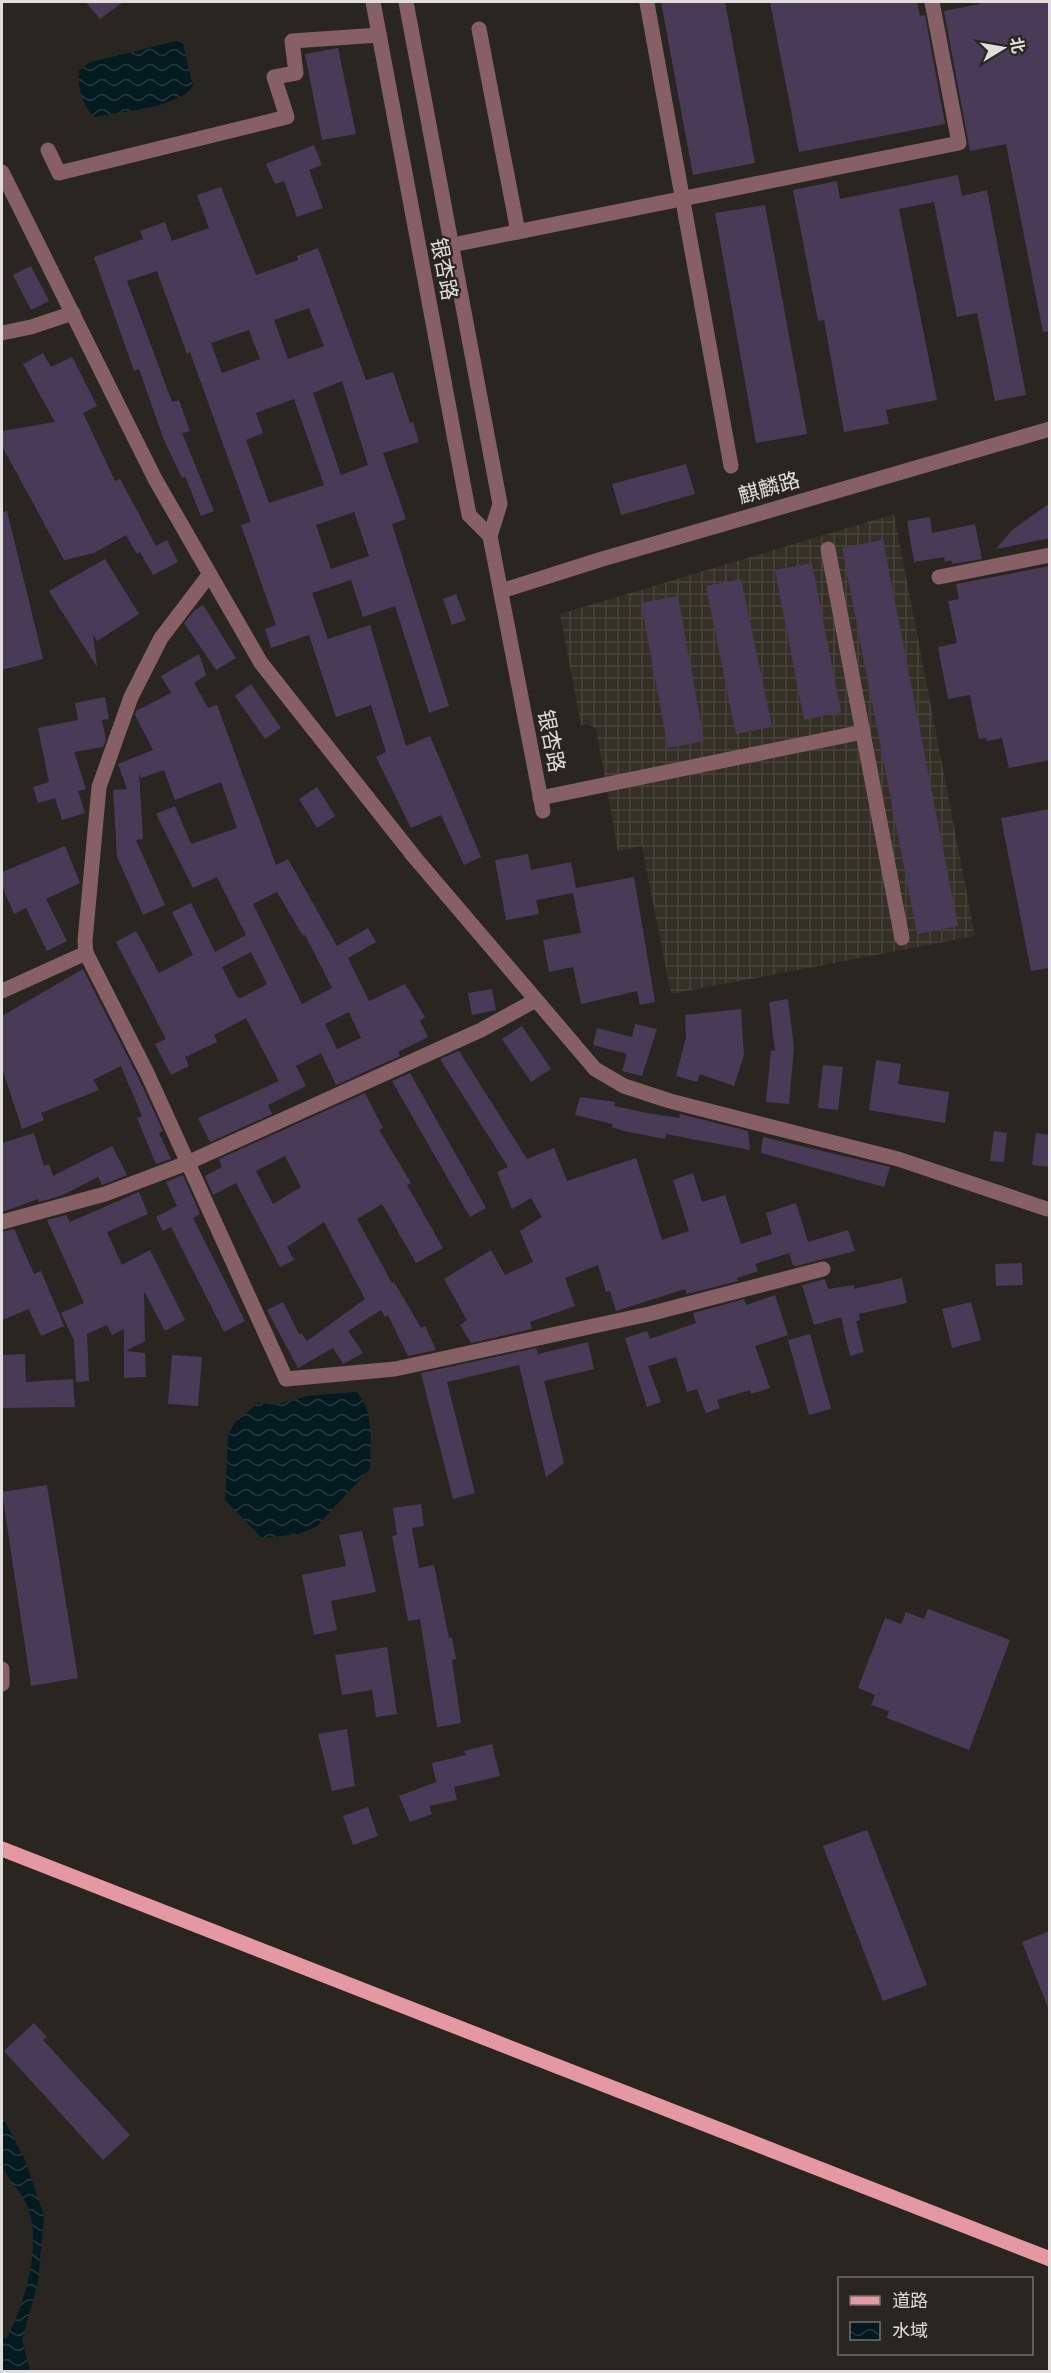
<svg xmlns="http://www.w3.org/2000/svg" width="1051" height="2373" font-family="'PT Sans','Noto Sans SC',sans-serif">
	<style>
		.industrial { fill: url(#industrial-grid) }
		.water { fill: url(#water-waves) }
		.building { fill: #493b58; fill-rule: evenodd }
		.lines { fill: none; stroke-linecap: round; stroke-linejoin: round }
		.minor { stroke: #866064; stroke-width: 15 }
		.major { stroke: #e698a2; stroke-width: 15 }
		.labels { text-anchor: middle; stroke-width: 4.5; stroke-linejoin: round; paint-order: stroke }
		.street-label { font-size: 21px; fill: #e0dedb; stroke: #292621 }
	</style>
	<defs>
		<pattern id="industrial-grid" width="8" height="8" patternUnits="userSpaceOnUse" patternTransform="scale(1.5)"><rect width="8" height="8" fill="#353026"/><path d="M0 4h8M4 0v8" fill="none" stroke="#48443b"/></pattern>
		<pattern id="water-waves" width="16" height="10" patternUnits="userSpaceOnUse" patternTransform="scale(1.5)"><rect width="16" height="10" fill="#031a1f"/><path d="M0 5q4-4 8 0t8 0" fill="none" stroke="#273b3f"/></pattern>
	</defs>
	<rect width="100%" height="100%" fill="#292621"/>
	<path class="industrial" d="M894 514 975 936 671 994 642 846 618 851 596 729 589 724 581 725 560 614Z"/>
	<g class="water">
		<path d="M177 41 183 44 193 86C181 107 119 112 95 117 82 107 78 87 79 71L90 62Z"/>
		<path d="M357 1392C375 1413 370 1443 370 1469L316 1527 298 1534 262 1538 225 1500 228 1435 235 1422 258 1403 275 1405 307 1396Z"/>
		<path d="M2 2116 25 2160 44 2216 38 2282 22 2340 30 2371H2V2339L7 2338C25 2302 43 2245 27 2205 21 2191 8 2180 2 2166 0 2153 1 2130 2 2116Z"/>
	</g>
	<g class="building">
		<path d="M86 2H123L100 19Z"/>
		<path d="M661 2H725L755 163 693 175Z"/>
		<path d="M770 2H917L920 16 925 15 945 124 799 152Z"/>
		<path d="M979 2H1050V331L1043 332 1006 144 970 151 944 11 980 4Z"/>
		<path d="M338 48 356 134 322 140 305 54Z"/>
		<path d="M314 145 322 165 309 170 323 208 297 217 284 181 275 184 266 164Z"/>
		<path d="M958 175 962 196 987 190 1026 395 995 401 977 313 957 317 934 202 899 209 937 400 886 410 889 424 844 432 824 320 818 321 793 190 837 181 840 199Z"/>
		<path d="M221 187 256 275 298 260 297 256 318 248 366 380 393 372 410 423 413 422 419 442 383 453 406 519 392 524 449 706 429 713 395 606 363 617 351 580 312 593 328 639 370 625 406 746 430 736 481 857 464 865 441 815 411 828 376 757 386 752 371 705 336 717 309 635 271 648 265 629 276 625 241 525 251 522 190 352 187 354 157 271 127 281 172 402 179 400 190 431 182 433 214 511 201 516 185 476 182 478 164 440 139 369 134 371 94 257 143 239 140 231 165 222 172 241 209 228 197 195ZM309 308 324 346 288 359 274 320ZM249 330 260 359 222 373 211 343ZM342 381 368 465 341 475 313 393ZM294 399 324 485 269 503 246 440 263 433 256 413ZM354 512 369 556 331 569 316 525Z"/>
		<path d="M765 205 807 434 756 443 715 213Z"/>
		<path d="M31 266 49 301 31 310 13 275Z"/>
		<path d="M43 353 51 367 72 357 97 406 83 413 115 481 120 479 156 546 167 540 178 562 153 575 140 552 137 554 126 535 94 553 64 560 2 446V431L55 422 23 364Z"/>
		<path d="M686 464 695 494 621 515 612 484Z"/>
		<path d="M1050 503V538L996 549 1012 530Z"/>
		<path d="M7 511 43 659 2 670V512Z"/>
		<path d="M930 517 932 533 975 524 982 559 952 564 951 560 945 562 944 557 914 562 907 521Z"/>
		<path d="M883 540 958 926 917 934 842 548Z"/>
		<path d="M105 559 139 614 97 641 93 634 97 667 49 591Z"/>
		<path d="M812 563 841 712 804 720 775 570Z"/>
		<path d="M1050 566V760L1009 768 1002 738 987 741 986 738 979 739 970 695 948 699 938 647 957 643 948 601 959 599 956 584Z"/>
		<path d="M741 579 772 727 736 734 706 586Z"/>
		<path d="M456 594 466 620 452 625 443 599Z"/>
		<path d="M678 596 704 741 668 748 641 603Z"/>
		<path d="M203 605 236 658 216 670 184 623 195 610Z"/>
		<path d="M199 654 206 675 194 683 208 708 217 705 276 865 288 859 337 946 368 928 376 942 348 958 369 1001 405 984 425 1017 420 1021 428 1037 398 1052 400 1056 336 1085 321 1053 296 1066 306 1086 268 1105 272 1114 210 1142 198 1118 279 1081 246 1018 214 1035 217 1042 185 1057 189 1066 171 1075 155 1044 166 1039 116 942 136 931 159 973 193 955 172 912 191 903 215 952 246 935 217 877 193 888 156 814 175 806 191 844 237 828 221 782 175 800 164 770 141 778 139 772 143 839 136 840 165 905 143 915 117 857 113 790 127 789 118 764 153 750 135 715 136 711 171 693 161 676ZM277 892 303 936 305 935 332 988 302 1004 253 904ZM251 952 267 984 241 998 237 997 222 967ZM349 1012 361 1038 337 1049 325 1024Z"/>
		<path d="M251 684 281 728 265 739 235 696Z"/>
		<path d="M105 697 109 719 102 720 106 740 103 747 74 752 86 789 78 791 85 813 62 820 55 798 38 803 33 787 49 782 38 728 78 720 75 703Z"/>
		<path d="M317 787 335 816 317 828 299 799Z"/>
		<path d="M1050 809V968L1031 971 1001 818Z"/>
		<path d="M65 846 80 883 46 899 67 941 47 951 26 908 14 914 2 886V872Z"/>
		<path d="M528 854 531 870 571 862 576 888 634 877 655 1002 640 1005 637 991 581 1004 573 967 549 972 543 940 581 933 573 893 536 900 539 914 506 920 495 860Z"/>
		<path d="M83 969 139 1079 163 1131 159 1133 171 1159 156 1164 137 1118 142 1116 121 1066 93 1080 99 1090 41 1113 44 1120 22 1129 2 1068V1016Z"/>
		<path d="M492 989 496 1010 472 1015 468 993Z"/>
		<path d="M788 999 794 1048 789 1104 766 1102 771 1050 775 1051 769 1002Z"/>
		<path d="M741 1009 744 1055 734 1086 700 1074 697 1082 676 1076 686 1037 685 1015Z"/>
		<path d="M635 1024 657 1029 642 1076 622 1071 627 1054 593 1045 597 1028 632 1037Z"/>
		<path d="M522 1026 551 1069 531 1082 502 1039Z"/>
		<path d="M459 1051 527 1159 554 1148 567 1181 636 1158 662 1240 689 1231 673 1180 693 1173 702 1202 725 1195 741 1244 772 1234 766 1213 796 1203 808 1242 848 1230 855 1251 796 1266 793 1265 789 1253 755 1264 758 1271 737 1278 738 1281 687 1294 685 1289 616 1311 610 1291 606 1292 598 1265 565 1278 575 1306 530 1322 532 1329 471 1343 460 1325 467 1320 444 1279 491 1250 505 1275 533 1262 520 1231 542 1217 531 1198 512 1209 497 1172 508 1167 440 1059Z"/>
		<path d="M876 1060 901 1064 898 1084 949 1092 945 1123 869 1110Z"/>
		<path d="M823 1065 843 1067 838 1110 818 1108Z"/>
		<path d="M410 1073 486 1208 470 1217 392 1081Z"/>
		<path d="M365 1093 383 1128 379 1130 411 1183 407 1185 443 1248 416 1263 382 1204 357 1219 392 1283 394 1282 421 1328 425 1326 436 1350 408 1356 388 1315 385 1317 381 1310 348 1331 363 1353 343 1364 333 1348 298 1368 267 1310 283 1302 299 1334 301 1333 307 1341 365 1299 324 1222 287 1247 294 1260 280 1267 236 1183 213 1195 205 1176 222 1167 219 1159ZM285 1156 301 1187 273 1204 256 1171Z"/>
		<path d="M580 1097 615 1102 614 1106 647 1113 679 1118 680 1114 748 1131 750 1150 666 1134 665 1139 624 1131 612 1127 613 1124 575 1115Z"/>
		<path d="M994 1131 1007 1133 1004 1162 990 1161Z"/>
		<path d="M34 1133 44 1166 49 1164 53 1176 112 1146 127 1175 102 1185 98 1177 63 1195 39 1202 38 1199 2 1212V1143Z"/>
		<path d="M1036 1133 1050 1135V1167L1032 1165Z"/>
		<path d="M763 1137 890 1167 884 1187 761 1153Z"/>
		<path d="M183 1175 200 1214 193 1218 245 1321 224 1332 171 1227 163 1231 156 1217 177 1206 166 1182Z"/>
		<path d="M139 1192 148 1214 107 1232 122 1265 150 1250 185 1320 165 1331 144 1291 145 1341 126 1351 145 1353 146 1377 124 1378V1329L112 1335 107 1325 87 1334 89 1381 76 1382 74 1340 61 1313 84 1303 47 1220 66 1215 70 1222Z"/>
		<path d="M14 1229 34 1274 41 1271 64 1326 41 1336 29 1309 2 1320V1232Z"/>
		<path d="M1022 1263 1023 1285 996 1286 995 1264Z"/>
		<path d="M902 1278 907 1303 859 1314 860 1320 856 1321 864 1352 850 1356 841 1317 814 1325 802 1285 825 1279 828 1289 854 1285V1289Z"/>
		<path d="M775 1295 788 1335 755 1346 770 1388 751 1394 750 1390 717 1400 720 1408 706 1413 697 1389 687 1392 676 1357 648 1366 661 1402 647 1407 625 1338 647 1331 650 1339 696 1323 693 1313 744 1299 746 1305Z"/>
		<path d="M971 1302 981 1340 952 1348 942 1309Z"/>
		<path d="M810 1334 831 1409 809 1415 788 1340Z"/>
		<path d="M588 1342 594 1369 544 1381 564 1463 546 1477 519 1365 447 1382 475 1493 453 1499 421 1373 536 1348 538 1354Z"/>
		<path d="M25 1354 26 1382 73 1379 75 1407 2 1408V1355Z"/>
		<path d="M172 1355 202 1357 198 1406 168 1404Z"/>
		<path d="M47 1485 78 1678 31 1686 2 1492Z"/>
		<path d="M421 1504 424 1526 412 1528 419 1568 434 1565 449 1638H452L456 1659 452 1660 461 1723 437 1727 420 1619 408 1621 392 1536 397 1535 393 1508Z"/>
		<path d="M362 1531 376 1592 331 1601 337 1630 314 1635 302 1575 346 1566 339 1535Z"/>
		<path d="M928 1609 1010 1640 969 1750 887 1718 889 1711 871 1705 875 1695 858 1688 885 1618 901 1624 906 1612 924 1619Z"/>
		<path d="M387 1647 397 1714 376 1717 372 1690 342 1695 335 1655Z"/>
		<path d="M347 1729 355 1786 332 1791 318 1734Z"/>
		<path d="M492 1744 500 1776 454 1787 457 1800 429 1806 432 1814 410 1822 399 1796 436 1782 432 1763 466 1755 464 1751Z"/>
		<path d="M368 1807 378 1836 353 1845 343 1816Z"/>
		<path d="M867 1830 927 1985 883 2001 823 1846Z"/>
		<path d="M1050 1931V2010H1049L1022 1942Z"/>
		<path d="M34 2023 47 2037 43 2040 130 2135 103 2160 4 2051Z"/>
	</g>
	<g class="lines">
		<g class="minor">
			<path d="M373 2 469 515 490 536"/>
			<path d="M406 2 500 504 490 536 543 811"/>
			<path d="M647 3 731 466"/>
			<path d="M479 29 518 232"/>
			<path d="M48 150 59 173 287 117 274 77 296 73 292 41 379 35"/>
			<path d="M2 172 155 479 261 663 416 859 595 1069 624 1086 670 1101 898 1159 1047 1209"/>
			<path d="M452 245 959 143 932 2"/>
			<path d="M2 333 31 327 73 313"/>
			<path d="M828 549 902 938"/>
			<path d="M939 577 1050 555"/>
			<path d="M501 591 599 560 1050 429"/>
			<path d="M540 798 863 732"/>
			<path d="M86 953 148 1075 286 1379 395 1369 649 1314 823 1269"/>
			<path d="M2 991 86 953 85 941 99 787 131 697 161 638 209 575"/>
			<path d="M2 1222 105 1194 187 1163 481 1030 536 1000"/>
			<path d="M2 1669V1684"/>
		</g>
		<path class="major" d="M2 1849 1050 2259"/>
	</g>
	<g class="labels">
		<g class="street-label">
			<text transform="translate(444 269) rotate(79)" y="7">银杏路</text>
			<text transform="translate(769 488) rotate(-16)" y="7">麒麟路</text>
			<text transform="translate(551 741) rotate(79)" y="7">银杏路</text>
		</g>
	</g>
	<rect width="1051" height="2373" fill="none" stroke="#e0dedb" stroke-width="6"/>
	<rect x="838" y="2277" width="195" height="78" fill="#292621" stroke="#72706b" stroke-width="1.5"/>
	<rect x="850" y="2296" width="30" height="9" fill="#e698a2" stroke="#72706b" stroke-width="1.5"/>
	<text x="892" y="2307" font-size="18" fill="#e0dedb">道路</text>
	<rect x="850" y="2322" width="30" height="18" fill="url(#water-waves)" stroke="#72706b" stroke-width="1.5"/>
	<text x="892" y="2337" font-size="18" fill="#e0dedb">水域</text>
	<g transform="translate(1003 48) rotate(79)" stroke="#292621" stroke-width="4.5" paint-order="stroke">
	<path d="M0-4.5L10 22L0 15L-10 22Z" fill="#e0dedb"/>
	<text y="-9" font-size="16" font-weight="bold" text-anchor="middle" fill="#e0dedb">北</text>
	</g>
</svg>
